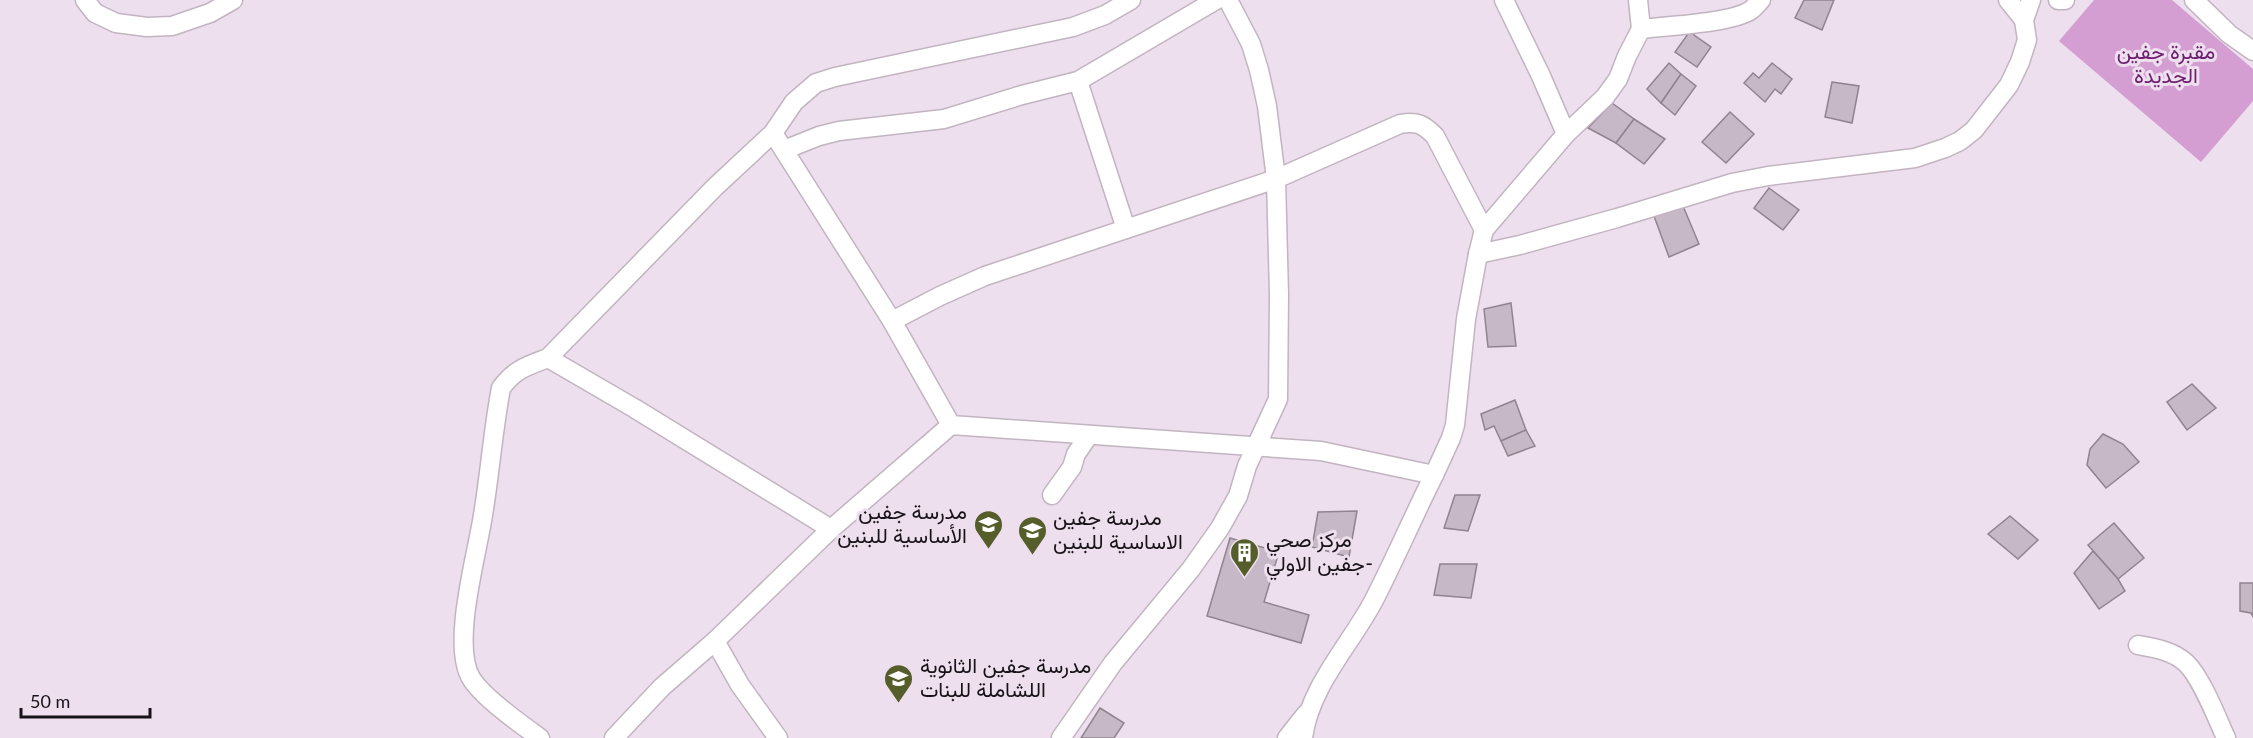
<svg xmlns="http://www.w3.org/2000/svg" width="2253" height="738" font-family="Lato,Vazirmatn,sans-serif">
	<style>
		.green { fill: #d49ed3 }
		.building { fill: #c6b8c6; stroke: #908490; stroke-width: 1.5 }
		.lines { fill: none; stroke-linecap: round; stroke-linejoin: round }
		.minor-casing { stroke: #c2b4c1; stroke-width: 21 }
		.minor { stroke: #fff; stroke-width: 18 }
		.labels { text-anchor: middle; stroke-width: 6; stroke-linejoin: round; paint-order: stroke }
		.park-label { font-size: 21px; fill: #6e1e70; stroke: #eddfed }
		.poi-label { font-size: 21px; fill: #171217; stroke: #eddfed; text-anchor: start }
	</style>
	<rect width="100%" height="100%" fill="#eddfed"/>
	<path class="green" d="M2094 0H2172L2253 69V101L2201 162 2059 41Z"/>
	<g class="building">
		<path d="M1804 0H1834L1822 30 1795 18Z"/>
		<path d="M1693 27 1694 35 1711 47 1697 67 1675 52Z"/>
		<path d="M1669 63 1681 74 1661 103 1647 89Z"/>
		<path d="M1772 63 1792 79 1781 94 1775 89 1765 102 1744 83 1753 73 1759 78Z"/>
		<path d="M1681 74 1696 86 1675 115 1661 103Z"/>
		<path d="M1832 82 1859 86 1852 123 1825 117Z"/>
		<path d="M1612 103 1634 119 1616 143 1588 128Z"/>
		<path d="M1730 112 1754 134 1726 163 1702 142Z"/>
		<path d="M1634 119 1665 139 1644 164 1616 143Z"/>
		<path d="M1769 188 1799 210 1783 230 1754 208Z"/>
		<path d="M1683 206 1699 244 1669 257 1654 216Z"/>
		<path d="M1511 303 1516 346 1488 347 1484 309Z"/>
		<path d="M2192 384 2216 408 2187 430 2167 402Z"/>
		<path d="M1515 400 1526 430 1501 441 1494 426 1485 430 1481 414Z"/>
		<path d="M1526 430 1535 446 1508 456 1501 441Z"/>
		<path d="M2103 434 2123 444 2139 462 2106 488 2087 465 2090 449Z"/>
		<path d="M1455 495H1480L1468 531 1444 528Z"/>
		<path d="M1357 511 1349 557 1312 547 1318 512Z"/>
		<path d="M2010 516 2038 540 2018 559 1988 534Z"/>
		<path d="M2114 523 2144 558 2118 579 2088 545Z"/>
		<path d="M1230 538 1279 552 1264 602 1309 615 1301 643 1207 616Z"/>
		<path d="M2093 551 2118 579 2125 591 2099 609 2074 573Z"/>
		<path d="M1440 564H1477L1471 598 1434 595Z"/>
		<path d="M2240 583H2253V617L2251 613 2240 611Z"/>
		<path d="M1100 708 1124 723 1114 738H1081Z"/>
	</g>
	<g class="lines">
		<defs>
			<g id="minor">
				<path d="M85 0 95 13 116 23 147 27 172 26 210 13 233 0"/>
				<path d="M1504 0 1541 76 1566 134"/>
				<path d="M2008 0 2024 20"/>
				<path d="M2058 0H2065"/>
				<path d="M2194 0 2229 34 2253 51"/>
				<path d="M1641 29C1666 26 1733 23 1751 10 1755 7 1758 3 1761 0"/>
				<path d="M1078 81 1126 229"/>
				<path d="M773 133 892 321 951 425 1321 451 1434 475 1451 438 1455 425 1466 319 1478 254 1484 230 1566 134 1605 97 1618 79 1627 56 1641 29 1638 0"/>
				<path d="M784 150 819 136 839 131 944 119 1022 95 1078 81 1216 0"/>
				<path d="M1478 254 1520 245 1617 218 1732 183 1768 176 1915 158 1945 148 1960 141 1974 130 2009 85 2020 62 2027 40 2024 20 2031 0"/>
				<path d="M892 321 940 296 985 276 1276 179 1400 124C1417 121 1423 124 1435 136L1484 230"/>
				<path d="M548 358 634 408 831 529"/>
				<path d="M1052 495 1072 467 1076 454 1089 435"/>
				<path d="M715 641 740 685 778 738"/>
				<path d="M2138 645C2155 648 2173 651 2186 663 2201 677 2217 718 2226 738"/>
				<path d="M540 738C522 725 482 697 471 678 451 644 477 555 483 515 490 473 493 430 501 388 515 369 527 366 548 358L715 187 773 133 794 102 816 83 835 77 1073 27 1105 15 1131 0"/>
				<path d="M614 738 662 687 715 641 831 529 951 425"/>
				<path d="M1061 738 1113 663 1191 569 1220 528 1238 496 1247 466 1278 399 1279 295 1276 179 1267 106 1259 70 1251 44 1228 0"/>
				<path d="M1287 738 1306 714"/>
				<path d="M1303 738C1309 687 1351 644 1374 600 1395 559 1413 517 1434 475"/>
			</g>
		</defs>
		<use href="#minor" class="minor-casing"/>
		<use href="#minor" class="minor"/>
	</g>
	<defs>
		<symbol id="university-pin" viewBox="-11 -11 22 30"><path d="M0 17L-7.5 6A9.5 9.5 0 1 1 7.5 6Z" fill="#555d2b" stroke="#eddfed"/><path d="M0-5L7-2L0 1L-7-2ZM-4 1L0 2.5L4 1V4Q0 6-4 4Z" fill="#fff"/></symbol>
		<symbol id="building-pin" viewBox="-11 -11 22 30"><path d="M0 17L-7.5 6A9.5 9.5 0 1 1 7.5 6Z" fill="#555d2b" stroke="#eddfed"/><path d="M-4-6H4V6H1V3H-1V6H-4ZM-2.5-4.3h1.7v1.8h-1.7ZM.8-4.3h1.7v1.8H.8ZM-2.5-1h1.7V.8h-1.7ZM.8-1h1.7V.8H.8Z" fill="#fff"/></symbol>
	</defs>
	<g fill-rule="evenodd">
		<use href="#university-pin" x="972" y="508" width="33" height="45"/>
		<use href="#university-pin" x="1016" y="514" width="33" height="45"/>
		<use href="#building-pin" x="1228" y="536" width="33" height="45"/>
		<use href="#university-pin" x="882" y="662" width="33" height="45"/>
	</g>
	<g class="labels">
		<g class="park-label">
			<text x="2166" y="59">مقبرة جفين<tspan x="2166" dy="24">الجديدة</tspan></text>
		</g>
		<g class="poi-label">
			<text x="967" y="519" text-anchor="end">مدرسة جفين<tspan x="967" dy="24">الأساسية للبنين</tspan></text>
			<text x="1053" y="525">مدرسة جفين<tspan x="1053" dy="24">الاساسية للبنين</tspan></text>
			<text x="1266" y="547">مركز صحي<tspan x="1266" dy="24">جفين الاولي-</tspan></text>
			<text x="920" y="673">مدرسة جفين الثانوية<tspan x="920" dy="24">اللشاملة للبنات</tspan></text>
		</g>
	</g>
	<path d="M21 708v9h129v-9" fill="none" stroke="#171217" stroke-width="3"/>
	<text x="30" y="708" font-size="18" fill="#171217" stroke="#eddfed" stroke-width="4.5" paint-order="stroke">50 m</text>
</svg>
